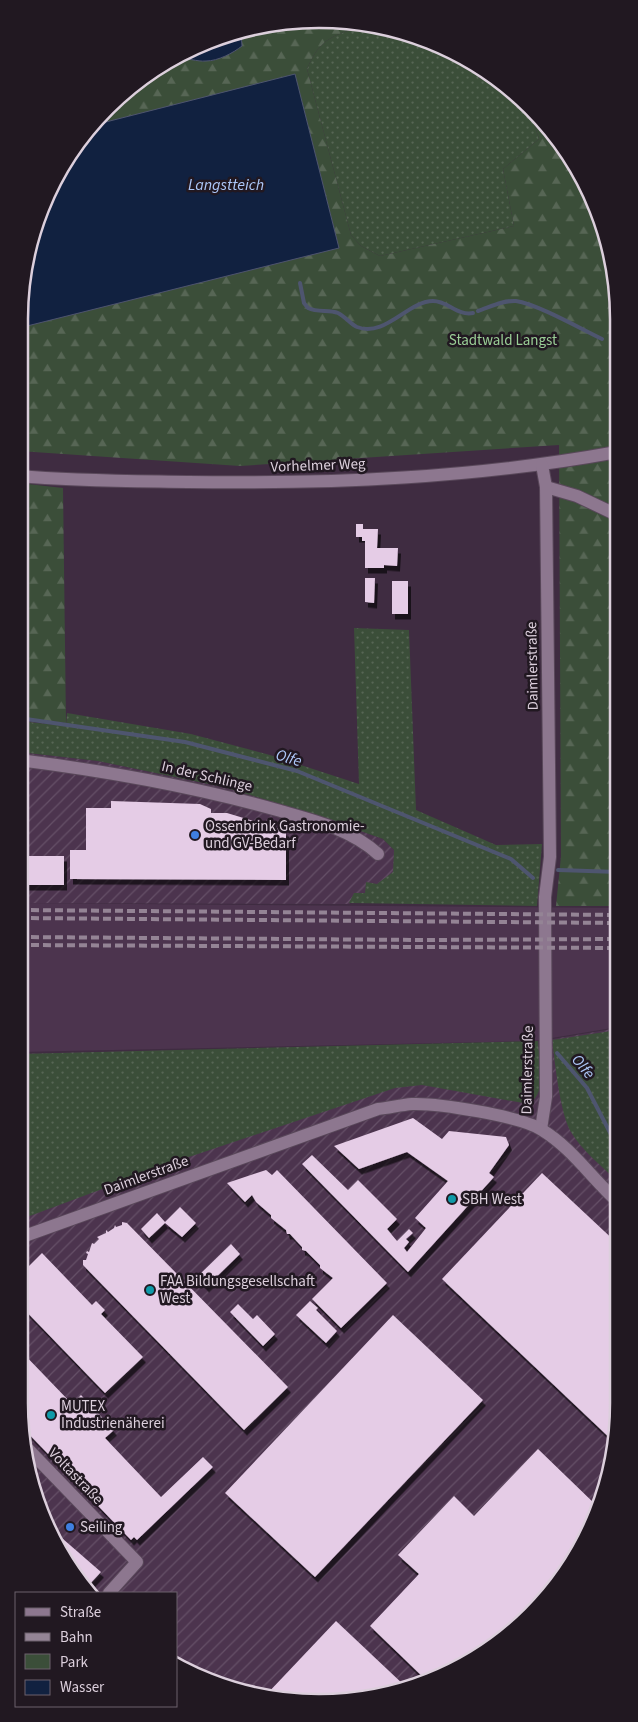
<svg xmlns="http://www.w3.org/2000/svg" width="638" height="1722" font-family="'Source Sans 3',sans-serif">
	<style>
		.built { fill: #4c344e }
		.industrial { fill: url(#industrial-furrows) }
		.green { fill: url(#green-dots) }
		.forest { fill: url(#forest-firs) }
		.water { fill: #112140; stroke: #4e556f }
		.lines { fill: none; stroke-linecap: round; stroke-linejoin: round }
		.stream { stroke: #4e556f; stroke-width: 4 }
		.building { fill: #e5cce6; filter: url(#shadow) }
		.minor-casing { stroke: #59485a; stroke-width: 14 }
		.minor { stroke: #8d778f; stroke-width: 12 }
		.rail { stroke: #948495; stroke-width: 4; stroke-dasharray: 8 4; stroke-linecap: butt }
		.shop-dot { fill: #3f7fe0; stroke: #211821; stroke-width: 2 }
		.culture-dot { fill: #0f9aa8; stroke: #211821; stroke-width: 2 }
		.labels { text-anchor: middle; stroke-width: 5; stroke-linejoin: round; paint-order: stroke }
		.park-label { font-size: 15px; fill: #9ace96; stroke: #211821 }
		.street-label { font-size: 15px; fill: #dccfdc; stroke: #211821 }
		.poi-label { font-size: 15px; fill: #dccfdc; stroke: #211821; text-anchor: start }
		.water-label { font-size: 16px; font-style: italic; fill: #adc7f8; stroke: #211821 }
		.rim { fill: none; stroke: #dccfdc; stroke-width: 2.5 }
	</style>
	<defs>
		<pattern id="industrial-furrows" width="10" height="10" patternUnits="userSpaceOnUse" patternTransform="scale(1.25)"><rect width="10" height="10" fill="#4c344e"/><path d="M-1 1l2-2M0 10L10 0M9 11l2-2" fill="none" stroke="#655067"/></pattern>
		<pattern id="green-dots" width="8" height="8" patternUnits="userSpaceOnUse" patternTransform="scale(1.25)"><rect width="8" height="8" fill="#3b4e39"/><path d="M2 2h.1M6 6h.1" fill="none" stroke="#576655" stroke-width="1.8" stroke-linecap="round"/></pattern>
		<pattern id="forest-firs" width="22" height="20" patternUnits="userSpaceOnUse" patternTransform="scale(1.25)"><rect width="22" height="20" fill="#3b4e39"/><path d="M5 1l3.5 6h-7zM16 11l3.5 6h-7z" fill="#576655"/></pattern>
		<filter id="shadow"><feDropShadow dx="3" dy="5.5" stdDeviation="0" flood-color="#0009"/></filter>
	</defs>
	<rect width="100%" height="100%" fill="#3f2c41"/>
	<path class="built" d="M19 903 618 908V1027L534 1041 19 1052Z"/>
	<g class="industrial">
		<path d="M19 752 98 761 223 787 304 811 383 839 394 850V872L349 904 19 903Z"/>
		<path d="M618 1028 619 1403 609 1481 557 1586 486 1653 378 1697 280 1701 176 1666V1593H89L35 1500 19 1403V1054L535 1042Z"/>
	</g>
	<g class="green">
		<path d="M360 27 397 29 469 59 475 63 479 78 495 80 529 108 539 139 503 169 514 226 380 256 361 246 351 235 307 69C320 39 331 36 360 27Z"/>
		<path d="M354 628 409 630 416 810 496 845 542 844 537 906 349 903 354 893H365L366 882 377 884 393 872 394 850 383 839 304 811 223 787 98 761 19 752V721L66 726 67 713 191 734 270 755 359 784Z"/>
		<path d="M618 678V716H612L611 680Z"/>
		<path d="M618 1030 619 1183C603 1167 582 1151 571 1132 560 1114 555 1062 552 1040Z"/>
		<path d="M538 1041C539 1062 548 1091 529 1104L422 1085 395 1088 183 1159 19 1220V1054Z"/>
	</g>
	<g class="forest">
		<path d="M280 21 360 27C331 36 320 39 307 69L351 235 361 246 380 256 514 226 503 169 539 139 529 108 545 121 588 186 617 280 618 678 611 680 612 716H618V906H556L561 856 559 445 240 466 19 451V328L339 248 295 75 94 125 154 72C163 71 168 62 178 60 187 57 197 62 206 61 218 61 233 53 242 46L241 34Z"/>
		<path d="M19 483 63 488 66 723 19 717Z"/>
	</g>
	<g class="water">
		<path d="M241 34 242 46C233 53 218 61 206 61 197 62 187 57 178 60 168 62 163 71 154 72L169 59Z"/>
		<path d="M295 74 339 248 19 328 29 241 81 136 94 125Z"/>
	</g>
	<g class="lines">
		<g class="stream">
			<path d="M300 283 304 303 308 308C318 313 329 309 338 313 346 317 350 324 357 327 385 338 408 301 433 301 448 301 457 316 473 313"/>
			<path d="M478 311C490 307 503 300 516 301 537 304 581 329 602 339"/>
			<path d="M19 718 185 742 297 771 511 859 533 878"/>
			<path d="M558 870 618 872"/>
			<path d="M557 1053 587 1088 619 1150"/>
		</g>
	</g>
	<g class="building">
		<path d="M356 524H363V529H378L377 548H398L397 566 384 565V568H365V541H362V537H356Z"/>
		<path d="M365 578H375L374 603 365 602Z"/>
		<rect x="392" y="581" width="16" height="33"/>
		<path d="M111 801 200 804 211 809V813H227L286 831V880L70 879V850H86V808H111Z"/>
		<rect x="19" y="856" width="45" height="29"/>
		<path d="M413 1118 442 1139 449 1131 506 1137 509 1145 489 1173 494 1177 408 1272 302 1164 312 1155 348 1190 358 1180 397 1219 387 1229 397 1241 409 1229 413 1233 406 1239 409 1242 404 1248 407 1252 426 1228 415 1218 448 1181 407 1152 359 1169 334 1146Z"/>
		<path d="M266 1170 272 1175 277 1170 387 1283 341 1328 312 1299 333 1278 320 1268V1265L306 1251 302 1250V1247L290 1234H287L286 1230 271 1218V1215L256 1202 252 1195 245 1202 227 1183Z"/>
		<path d="M542 1173 619 1245V1403L614 1442 442 1279Z"/>
		<path d="M180 1207 196 1223 182 1237 165 1223 149 1238 141 1229 157 1213 165 1222Z"/>
		<path d="M122 1222 127 1223 288 1387 244 1430 83 1265V1260H86L88 1254 86 1253 87 1251 89 1252 92 1243 94 1244 99 1239 97 1237 106 1233V1230L108 1232 114 1228 115 1225 116 1227 122 1225Z"/>
		<path d="M231 1244 240 1254 206 1287 197 1277Z"/>
		<path d="M42 1253 92 1305 96 1301 105 1310 101 1314 143 1357 105 1393 19 1304V1276Z"/>
		<path d="M310 1301 318 1308 316 1310 337 1331 326 1343 296 1315Z"/>
		<path d="M238 1304 253 1319 257 1315 275 1334 263 1346 230 1312Z"/>
		<path d="M393 1315 483 1400 315 1577 225 1493Z"/>
		<path d="M19 1349 72 1404 81 1395 114 1430 105 1438 161 1497 203 1457 213 1467 137 1540 134 1537 131 1540 23 1428 19 1403Z"/>
		<path d="M538 1449 597 1506 557 1586 486 1653 424 1678 370 1626 419 1574 398 1555 454 1496 474 1516Z"/>
		<path d="M63 1539 101 1572 86 1588 60 1543Z"/>
		<path d="M336 1621 405 1686 378 1697 280 1701 265 1696Z"/>
	</g>
	<g class="lines">
		<defs>
			<g id="minor">
				<path d="M19 476C75 481 132 481 188 482 333 484 475 478 617 452"/>
				<path d="M546 487 577 496 617 515"/>
				<path d="M19 760C106 771 192 786 277 810 312 820 351 829 378 854"/>
				<path d="M541 1129 546 1097 545 897 550 857 546 487 542 465"/>
				<path d="M19 1238 378 1109C389 1108 400 1105 412 1104 437 1103 521 1116 542 1130 572 1148 593 1180 619 1203"/>
				<path d="M26 1447 137 1562 109 1593"/>
			</g>
		</defs>
		<use href="#minor" class="minor-casing"/>
		<use href="#minor" class="minor"/>
		<g class="rail">
			<path d="M19 910 618 915"/>
			<path d="M19 918 618 923"/>
			<path d="M19 937 423 940 618 939"/>
			<path d="M19 945 618 948"/>
		</g>
	</g>
	<g class="shop-dot">
		<circle cx="195" cy="835" r="5"/>
		<circle cx="70" cy="1527" r="5"/>
	</g>
	<g class="culture-dot">
		<circle cx="452" cy="1199" r="5"/>
		<circle cx="150" cy="1290" r="5"/>
		<circle cx="51" cy="1415" r="5"/>
	</g>
	<g class="labels">
		<g class="park-label">
			<text x="503" y="345">Stadtwald Langst</text>
		</g>
		<g class="street-label">
			<text transform="translate(318 465) rotate(-2)" y="5">Vorhelmer Weg</text>
			<text transform="translate(532 666) rotate(-91)" y="5">Daimlerstraße</text>
			<text transform="translate(207 776) rotate(13)" y="5">In der Schlinge</text>
			<text transform="translate(527 1070) rotate(-89)" y="5">Daimlerstraße</text>
			<text transform="translate(146 1175) rotate(-20)" y="5">Daimlerstraße</text>
			<text transform="translate(76 1476) rotate(46)" y="5">Voltastraße</text>
		</g>
		<g class="poi-label">
			<text x="205" y="831">Ossenbrink Gastronomie-<tspan x="205" dy="17">und GV-Bedarf</tspan></text>
			<text x="462" y="1204">SBH West</text>
			<text x="160" y="1286">FAA Bildungsgesellschaft<tspan x="160" dy="17">West</tspan></text>
			<text x="61" y="1411">MUTEX<tspan x="61" dy="17">Industrienäherei</tspan></text>
			<text x="80" y="1532">Seiling</text>
		</g>
		<g class="water-label">
			<text x="226" y="190">Langstteich</text>
			<text transform="translate(289 757) rotate(17)" y="6">Olfe</text>
			<text transform="translate(584 1066) rotate(50)" y="6">Olfe</text>
		</g>
	</g>
	<path d="M0 0H638V1722H0ZM319 28H319A291 291 0 0 1 610 319V1403A291 291 0 0 1 319 1694H319A291 291 0 0 1 28 1403V319A291 291 0 0 1 319 28Z" fill="#211821" fill-rule="evenodd"/>
	<path class="rim" d="M319 28H319A291 291 0 0 1 610 319V1403A291 291 0 0 1 319 1694H319A291 291 0 0 1 28 1403V319A291 291 0 0 1 319 28Z"/>
	<rect x="15" y="1592" width="162" height="115" fill="#211821" stroke="#6c616c"/>
	<rect x="25" y="1608" width="25" height="8" fill="#8d778f" stroke="#6c616c"/>
	<text x="60" y="1617" font-size="15" fill="#dccfdc">Straße</text>
	<rect x="25" y="1633" width="25" height="8" fill="#948495" stroke="#6c616c"/>
	<text x="60" y="1642" font-size="15" fill="#dccfdc">Bahn</text>
	<rect x="25" y="1654" width="25" height="15" fill="#3b4e39" stroke="#6c616c"/>
	<text x="60" y="1667" font-size="15" fill="#dccfdc">Park</text>
	<rect x="25" y="1680" width="25" height="15" fill="#112140" stroke="#6c616c"/>
	<text x="60" y="1692" font-size="15" fill="#dccfdc">Wasser</text>
</svg>
